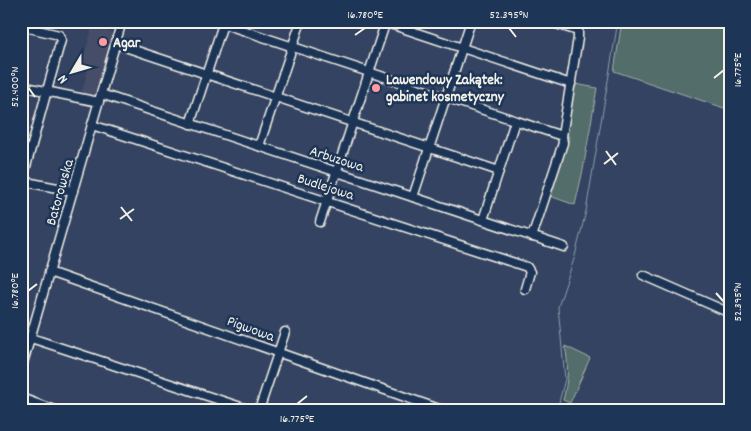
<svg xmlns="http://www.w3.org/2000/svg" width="751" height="431" font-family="Dekko,sans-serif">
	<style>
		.built { fill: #444d68 }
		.green { fill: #526d6b; stroke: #a3afaa }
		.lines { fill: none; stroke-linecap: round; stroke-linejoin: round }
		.stream { stroke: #88a1ae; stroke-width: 1 }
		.minor-casing { stroke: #f4f1e8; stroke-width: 11 }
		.minor { stroke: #1d3557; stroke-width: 8 }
		.ticks { fill: none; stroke: #f4f1e8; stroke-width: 2 }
		.poi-dot { fill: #ff9aa2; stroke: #1d3557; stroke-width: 2 }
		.labels { text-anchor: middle; stroke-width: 5; stroke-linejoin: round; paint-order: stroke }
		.poi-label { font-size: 15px; font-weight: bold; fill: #f4f1e8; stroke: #1d3557; text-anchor: start }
		.street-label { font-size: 15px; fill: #f4f1e8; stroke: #1d3557 }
		.neatline { fill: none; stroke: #f4f1e8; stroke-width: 2 }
		.ticks-label { font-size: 12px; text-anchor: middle; fill: #f4f1e8 }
	</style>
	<rect width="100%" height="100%" fill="#344361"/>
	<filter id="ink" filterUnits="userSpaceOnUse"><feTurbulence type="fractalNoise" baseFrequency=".02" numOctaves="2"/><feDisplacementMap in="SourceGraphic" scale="10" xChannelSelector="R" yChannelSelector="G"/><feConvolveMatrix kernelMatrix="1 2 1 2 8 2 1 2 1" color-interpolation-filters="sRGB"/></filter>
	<g filter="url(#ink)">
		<path class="built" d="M92 28 114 33 96 98 81 95 88 69 81 67Z"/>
		<g class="green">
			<path d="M622 21H730V110L614 71Z"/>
			<path d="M575 84 597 88 583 170 575 205 550 196 569 139 567 132Z"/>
			<path d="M565 346 590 358 570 403 563 400C568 381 569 365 565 346Z"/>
		</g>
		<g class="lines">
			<path class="stream" d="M557 410 565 379 558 307 575 256 586 211 618 21"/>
			<defs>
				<g id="minor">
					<path d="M215 21 562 136"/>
					<path d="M381 21 571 84"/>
					<path d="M547 21 578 31"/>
					<path d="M21 26 59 35 61 40 22 181"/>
					<path d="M116 44 499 171"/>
					<path d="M21 86 99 102"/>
					<path d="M101 94 564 247"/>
					<path d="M190 124 224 21"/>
					<path d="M92 125 527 267 530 272 525 289"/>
					<path d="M259 146 301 21"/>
					<path d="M21 181 73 191"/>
					<path d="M413 197 471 21"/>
					<path d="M483 220 515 121"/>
					<path d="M320 222 386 21"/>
					<path d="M532 237 563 143 562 136 578 38V21"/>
					<path d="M49 272 442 410"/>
					<path d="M643 275 730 313"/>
					<path d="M31 338 250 410"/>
					<path d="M21 370 122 21"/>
					<path d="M21 398 54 410"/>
					<path d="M259 410 285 332"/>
				</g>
			</defs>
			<use href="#minor" class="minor-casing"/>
			<use href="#minor" class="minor"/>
		</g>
	</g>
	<path class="ticks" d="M509 28 516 37M355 35 365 28M714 78 724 70M28 87 35 97M606 151 616 165M604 164 618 153M121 207 132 221M120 219 134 209M28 291 37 284M716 293 724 302M297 404 307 396"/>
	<g class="poi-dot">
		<circle cx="103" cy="42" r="5"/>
		<circle cx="376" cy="88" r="5"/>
	</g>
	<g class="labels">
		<g class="poi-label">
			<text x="113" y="47">Agar</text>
			<text x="386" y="84">Lawendowy Zakątek:<tspan x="386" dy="17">gabinet kosmetyczny</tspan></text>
		</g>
		<g class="street-label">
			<text transform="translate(337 158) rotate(18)" y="5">Arbuzowa</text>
			<text transform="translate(326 186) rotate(18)" y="5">Budlejowa</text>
			<text transform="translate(59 192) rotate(-74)" y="5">Batorowska</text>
			<text transform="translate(251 328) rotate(20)" y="5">Pigwowa</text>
		</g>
	</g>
	<rect width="751" height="431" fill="none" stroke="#1d3557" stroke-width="55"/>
	<g transform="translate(72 72) rotate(232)" stroke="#1d3557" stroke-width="4" paint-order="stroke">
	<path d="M0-4L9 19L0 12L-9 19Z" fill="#f4f1e8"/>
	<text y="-8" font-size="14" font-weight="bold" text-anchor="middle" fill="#f4f1e8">N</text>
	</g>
	<rect x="28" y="28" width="696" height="376" class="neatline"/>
	<g class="ticks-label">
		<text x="365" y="18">16.780°E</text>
		<text x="509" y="18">52.395°N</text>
		<text transform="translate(737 70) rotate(-90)" y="4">16.775°E</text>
		<text transform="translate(14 87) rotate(-90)" y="4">52.400°N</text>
		<text transform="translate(14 291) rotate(-90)" y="4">16.780°E</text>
		<text transform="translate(737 302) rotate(-90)" y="4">52.395°N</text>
		<text x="297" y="422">16.775°E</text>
	</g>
</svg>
